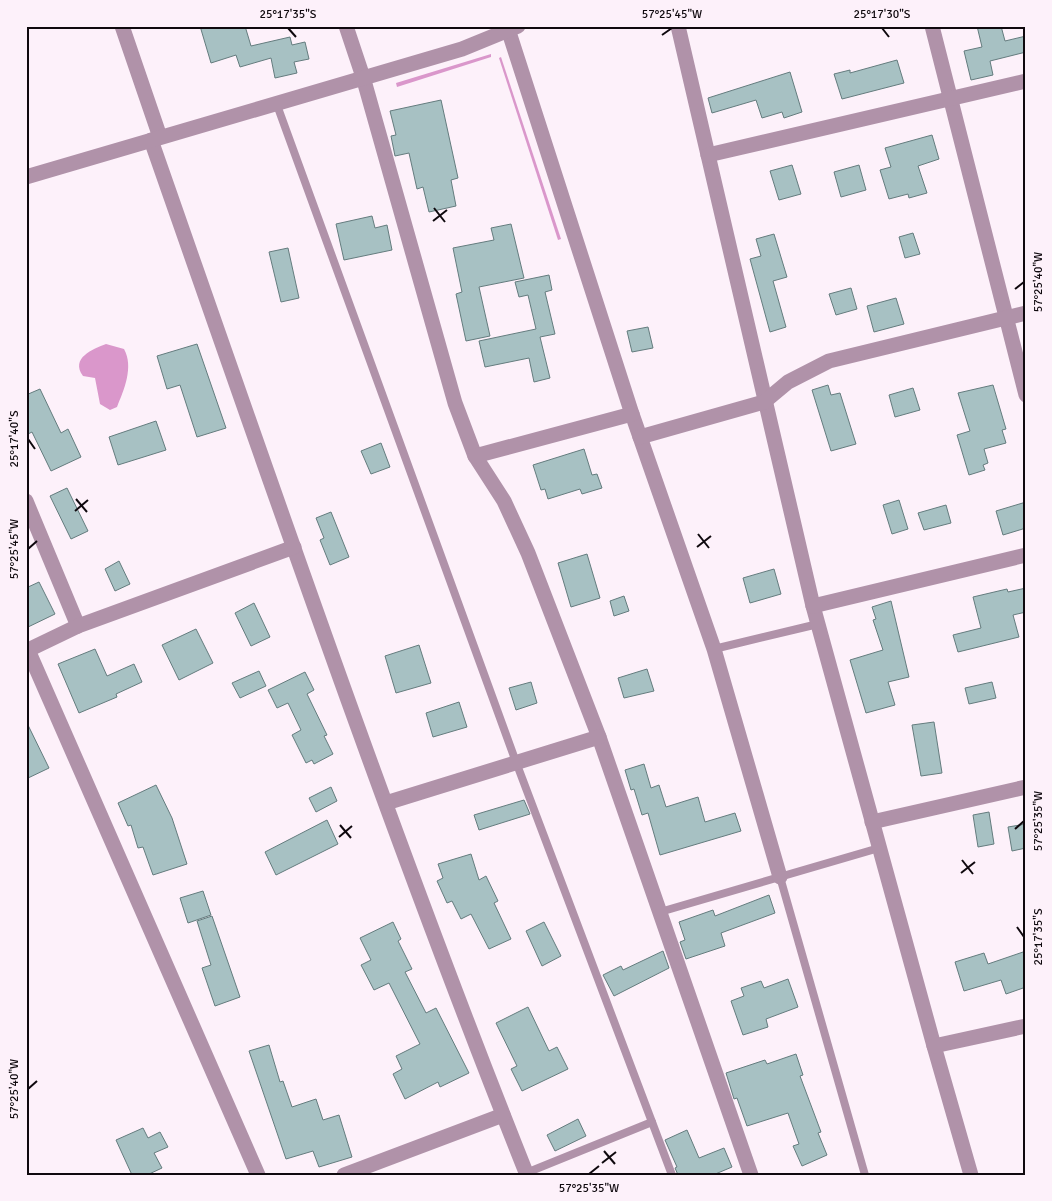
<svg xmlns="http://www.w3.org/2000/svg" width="1052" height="1201" font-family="Signika,sans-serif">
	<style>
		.water { fill: #da97cb }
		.building { fill: #a7c1c3; stroke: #647c7e }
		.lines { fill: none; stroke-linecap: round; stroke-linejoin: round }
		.lane { stroke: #b092a9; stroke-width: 8 }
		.street { stroke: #b092a9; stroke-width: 15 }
		.ticks { fill: none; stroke: #0f090e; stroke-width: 2 }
		.neatline { fill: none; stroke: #0f090e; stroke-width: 2 }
		.ticks-label { font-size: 12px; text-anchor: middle; fill: #0f090e }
	</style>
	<rect width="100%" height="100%" fill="#fdf1fa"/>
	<g class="water">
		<path d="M491 54V57L397 87 396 83Z"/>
		<path d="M501 57 561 239 558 240 499 58Z"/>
		<path d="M106 344 124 349C134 367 124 390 117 407L110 410 100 404 95 378 83 376C70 358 93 349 106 344Z"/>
	</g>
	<g class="building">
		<path d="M200 26H245L251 46 290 37 292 45 305 42 309 59 294 62 297 73 275 78 271 58 240 67 236 55 211 63Z"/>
		<path d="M977 26H1001L1005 41 1026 36V52L990 61 993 75 971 80 964 51 982 47Z"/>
		<path d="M897 60 904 83 842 99 834 74 850 70V73Z"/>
		<path d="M790 72 802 112 784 118 782 112 762 118 756 100 712 113 708 98Z"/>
		<path d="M441 100 458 178 451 180 456 206 429 212 423 187 417 189 409 153 395 156 391 136 396 135 390 111Z"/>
		<path d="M932 135 939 159 918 166 927 193 909 198 908 194 889 199 880 170 891 167 885 148Z"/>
		<path d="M792 165 801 194 779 200 770 171Z"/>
		<path d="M859 165 866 190 841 197 834 172Z"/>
		<path d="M372 216 375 228 387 225 392 250 344 260 336 224Z"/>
		<path d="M511 224 524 278 479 287 490 336 466 341 456 294 462 292 453 248 494 240 491 228Z"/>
		<path d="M913 233 920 254 905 258 899 237Z"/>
		<path d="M774 234 787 277 773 281 786 327 770 332 750 259 761 256 756 239Z"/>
		<path d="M288 248 299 298 281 302 269 252Z"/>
		<path d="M549 275 552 290 545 292 555 334 540 337 550 378 534 382 529 358 485 367 479 341 536 329 528 295 519 297 515 282Z"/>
		<path d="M851 288 857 309 836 315 829 294Z"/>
		<path d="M896 298 904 324 874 332 867 306Z"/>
		<path d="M648 327 653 348 632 352 627 331Z"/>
		<path d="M197 344 226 428 197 437 180 385 167 389 157 356Z"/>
		<path d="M828 385 831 395 840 393 856 444 831 451 812 390Z"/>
		<path d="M993 385 1006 429 1002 430 1006 443 984 449 988 463 983 465 985 470 969 475 957 435 970 431 958 393Z"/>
		<path d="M913 388 920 410 895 417 889 395Z"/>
		<path d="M40 389 61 433 68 429 81 457 51 471 32 432 26 435V395Z"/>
		<path d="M156 421 166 450 118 465 109 437Z"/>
		<path d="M381 443 390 467 371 474 361 451Z"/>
		<path d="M584 449 592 475 597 474 602 488 582 494 580 489 548 499 545 489 541 490 533 465Z"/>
		<path d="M67 488 88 531 71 539 50 496Z"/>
		<path d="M899 500 908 529 892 534 883 505Z"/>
		<path d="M1026 502V528L1003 535 996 511Z"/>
		<path d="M946 505 951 523 924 530 918 513Z"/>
		<path d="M331 512 349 557 330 565 320 540 324 538 316 518Z"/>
		<path d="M587 554 600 598 571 607 558 563Z"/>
		<path d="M119 561 130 584 115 591 105 569Z"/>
		<path d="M774 569 781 594 750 603 743 578Z"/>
		<path d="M39 582 55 614 26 628V588Z"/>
		<path d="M1026 588V612L1013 615 1019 637 958 652 953 635 981 628 973 597 1007 589 1008 592Z"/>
		<path d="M624 596 629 611 614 616 610 601Z"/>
		<path d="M891 601 909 677 888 682 895 705 866 713 850 660 883 650 873 620 876 619 872 607Z"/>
		<path d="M254 603 270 637 251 646 235 613Z"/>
		<path d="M196 629 213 663 179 680 162 645Z"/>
		<path d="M419 645 431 683 396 693 385 656Z"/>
		<path d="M95 649 107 676 134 664 142 682 116 694 117 697 79 713 58 664Z"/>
		<path d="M647 669 654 691 624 698 618 678Z"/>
		<path d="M259 671 266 686 240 698 232 683Z"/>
		<path d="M305 672 314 690 307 694 327 735 324 736 333 754 314 764 312 760 306 763 292 735 301 730 288 703 277 708 268 690Z"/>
		<path d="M531 682 537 703 516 710 509 688Z"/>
		<path d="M992 682 996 698 969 704 965 688Z"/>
		<path d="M459 702 467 727 433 737 426 713Z"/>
		<path d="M26 721 49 768 26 779Z"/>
		<path d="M934 722 942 773 921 776 912 725Z"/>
		<path d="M644 764 651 788 659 785 666 807 698 797 705 822 735 813 741 831 660 855 648 813 642 815 634 789 631 790 625 770Z"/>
		<path d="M156 785 172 818 187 864 153 875 143 847 138 848 131 825 128 826 118 803Z"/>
		<path d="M331 787 337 801 316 812 309 798Z"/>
		<path d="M524 800 530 814 479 830 474 815Z"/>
		<path d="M989 812 994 844 978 847 973 815Z"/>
		<path d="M327 820 338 844 276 875 265 852Z"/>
		<path d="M1026 824V848L1012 851 1008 827Z"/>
		<path d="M471 854 479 880 486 876 498 901 494 903 511 939 489 949 471 914 461 919 452 901 447 903 437 881 443 878 438 864Z"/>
		<path d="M203 891 211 915 188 923 180 898Z"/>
		<path d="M769 895 775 913 721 933 725 946 686 959 680 942 685 940 679 922 713 910 715 916Z"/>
		<path d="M212 916 240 997 215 1006 202 968 211 965 197 921Z"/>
		<path d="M393 922 401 939 398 941 412 969 405 972 426 1013 436 1008 469 1073 440 1087 438 1082 405 1099 393 1074 402 1069 396 1056 420 1044 389 983 374 990 361 965 371 960 360 938Z"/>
		<path d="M544 922 561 956 542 966 526 931Z"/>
		<path d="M663 951 669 968 614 996 603 975 621 966 623 970Z"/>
		<path d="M1026 951V987L1006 994 1001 980 964 991 955 962 984 953 988 964Z"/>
		<path d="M788 979 798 1007 766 1019 768 1027 743 1035 731 1001 744 996 741 988 761 981 764 988Z"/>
		<path d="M528 1007 549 1051 557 1047 568 1069 522 1091 511 1069 517 1066 496 1023Z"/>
		<path d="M269 1045 280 1082 283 1081 292 1107 316 1099 323 1120 339 1115 352 1157 319 1167 313 1151 286 1159 249 1051Z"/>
		<path d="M796 1054 803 1075 800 1076 821 1132 818 1133 827 1155 802 1166 793 1146 799 1144 788 1113 747 1126 737 1098 734 1099 726 1073 765 1060 767 1064Z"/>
		<path d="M578 1119 586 1136 555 1151 547 1135Z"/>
		<path d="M143 1128 148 1138 160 1132 168 1147 154 1153 162 1168 147 1175H132L116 1140Z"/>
		<path d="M687 1130 699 1158 724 1148 732 1167 713 1175H678L675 1168 677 1167 665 1140Z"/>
	</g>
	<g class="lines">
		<g class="lane">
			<path d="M277 105 516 762 672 1175"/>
			<path d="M714 649 818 624"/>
			<path d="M780 877 865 1175"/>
			<path d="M660 912 879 848"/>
			<path d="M526 1173 652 1122"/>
		</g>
		<g class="street">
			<path d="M122 26 160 137"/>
			<path d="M346 26 363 77 455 403 475 456 504 501 528 553 599 737 751 1175"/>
			<path d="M507 26 632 414 714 649 780 877"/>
			<path d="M678 26 813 606 934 1046 971 1175"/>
			<path d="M932 26 1026 395"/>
			<path d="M151 140C272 486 391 834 527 1175"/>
			<path d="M708 155 1026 81"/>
			<path d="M26 177 462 49 518 26"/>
			<path d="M640 437 764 402 788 382 829 361 1026 313"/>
			<path d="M475 456 632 414"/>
			<path d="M26 501 78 626"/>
			<path d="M813 606 1026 555"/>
			<path d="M28 650 258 1175"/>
			<path d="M26 651 78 626 294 547"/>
			<path d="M386 803 599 737"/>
			<path d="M872 822 1026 787"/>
			<path d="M934 1046 1026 1026"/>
			<path d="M344 1175 503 1115"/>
		</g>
	</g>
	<path class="ticks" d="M288 28 296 37M882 28 889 37M662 35 672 28M434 208 445 222M433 221 447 210M1015 289 1024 282M28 439 35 449M76 499 87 512M75 511 88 500M698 534 709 548M697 547 711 536M28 549 37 541M340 825 351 838M1015 829 1024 821M339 837 352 826M962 860 973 874M961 873 975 862M1017 927 1024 937M28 1089 37 1081M604 1151 615 1164M602 1163 616 1152M589 1174 599 1166"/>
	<rect width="1052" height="1201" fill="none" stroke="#fdf1fa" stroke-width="55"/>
	<rect x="28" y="28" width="996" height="1146" class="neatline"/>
	<g class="ticks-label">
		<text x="288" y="18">25°17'35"S</text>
		<text x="672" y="18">57°25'45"W</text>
		<text x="882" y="18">25°17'30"S</text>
		<text transform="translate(1038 282) rotate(-90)" y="4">57°25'40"W</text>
		<text transform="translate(14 439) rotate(-90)" y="4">25°17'40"S</text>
		<text transform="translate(14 549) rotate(-90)" y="4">57°25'45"W</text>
		<text transform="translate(1038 821) rotate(-90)" y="4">57°25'35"W</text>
		<text transform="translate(1038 937) rotate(-90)" y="4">25°17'35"S</text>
		<text transform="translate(14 1089) rotate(-90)" y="4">57°25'40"W</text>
		<text x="589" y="1192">57°25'35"W</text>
	</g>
</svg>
